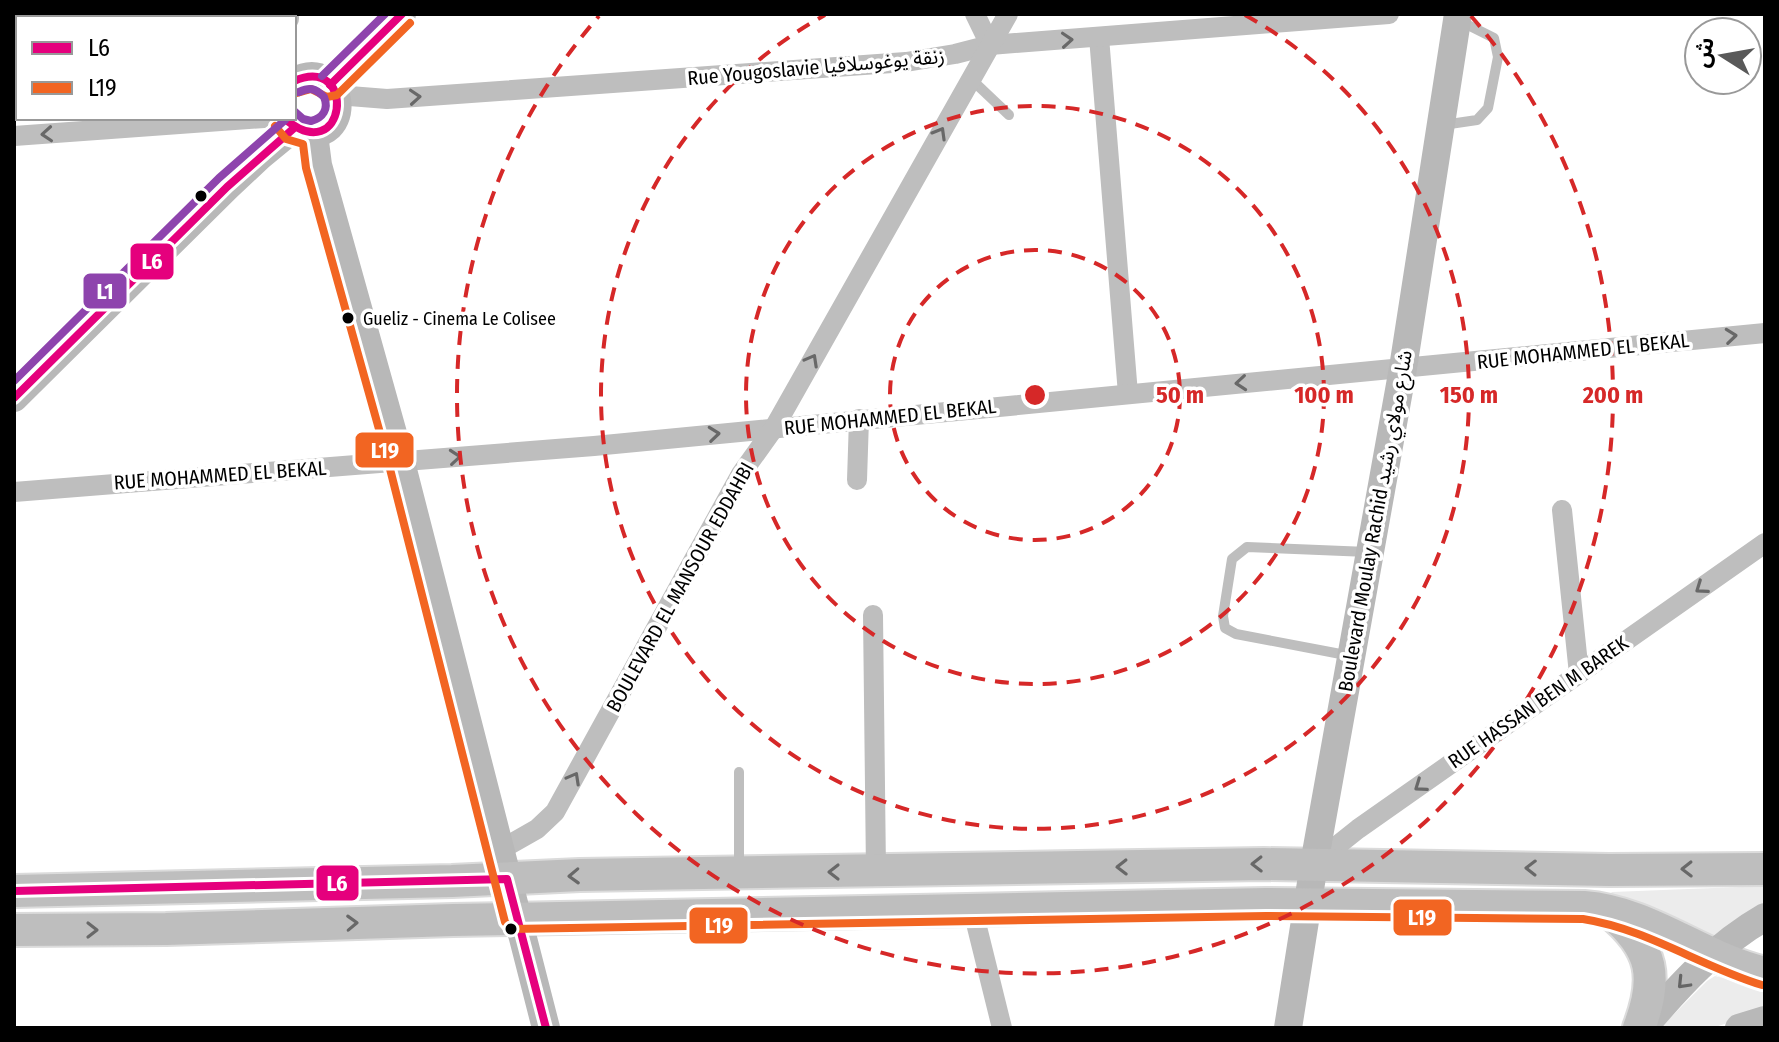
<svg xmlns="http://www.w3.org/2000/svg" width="1779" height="1042" font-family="'Fira Sans Condensed','Noto Sans Arabic',sans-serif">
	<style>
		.green { fill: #ececec }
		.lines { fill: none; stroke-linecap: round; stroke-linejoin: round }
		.primary-casing { stroke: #dbdbdb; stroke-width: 36 }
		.lane { stroke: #bebebe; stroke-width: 10 }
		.street { stroke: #bebebe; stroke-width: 20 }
		.secondary { stroke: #b8b8b8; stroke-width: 28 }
		.primary { stroke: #bebebe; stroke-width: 32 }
		.bus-1-casing { stroke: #fff; stroke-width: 14 }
		.bus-2-casing { stroke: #fff; stroke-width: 14 }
		.bus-3-casing { stroke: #fff; stroke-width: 14 }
		.bus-1 { stroke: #e5007d; stroke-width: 8 }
		.bus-2 { stroke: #f26522; stroke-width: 8 }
		.bus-3 { stroke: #8e44ad; stroke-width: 8 }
		.oneway { stroke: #686868 }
		.oneway2 { stroke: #656565 }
		.ring { fill: none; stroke: #d62828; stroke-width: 4; stroke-dasharray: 14 10 }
		.bus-dot { fill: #000; stroke: #fff; stroke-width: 3 }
		.labels { text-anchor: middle; stroke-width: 7; stroke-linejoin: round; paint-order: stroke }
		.bus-label { font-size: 18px; fill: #000; stroke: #fff; text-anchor: start }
		.street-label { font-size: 20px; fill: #000; stroke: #fff }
		.centre { fill: #d62828; stroke: #fff; stroke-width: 4 }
		.ring-label { font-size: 24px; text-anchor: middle; font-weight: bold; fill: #d62828; stroke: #fff; stroke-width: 7; stroke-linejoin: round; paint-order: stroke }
		.line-badge { stroke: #fff; stroke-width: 3 }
		.badge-label { font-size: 22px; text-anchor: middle; font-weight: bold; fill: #fff }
	</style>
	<rect width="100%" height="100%" fill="#fff"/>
	<g class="green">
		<path d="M1765 886V904L1715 940 1609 895 1612 892Z"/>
		<path d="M1715 976 1765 988V1011L1712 1028H1660L1707 981Z"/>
	</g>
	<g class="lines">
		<defs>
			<g id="primary">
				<path d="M14 891 452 881 580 875 1264 864 1609 870 1765 869"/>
				<path d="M1611 913C1654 949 1658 978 1639 1028"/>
				<path d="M14 930 166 929 453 920 1266 904 1584 907C1650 912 1701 958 1765 973"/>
			</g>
		</defs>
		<use href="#primary" class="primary-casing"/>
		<g class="lane">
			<path d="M971 79 1009 115"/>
			<path d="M1443 125 1477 120 1488 108 1498 57 1494 38 1460 21"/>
			<path d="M1351 656 1236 634 1225 628 1223 616 1232 559 1247 547 1368 552"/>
			<path d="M739 867V772"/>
		</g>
		<g class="street">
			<path d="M975 14 990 45"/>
			<path d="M1099 37 1128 394"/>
			<path d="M337 95 387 99 906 62 955 54 990 45 1389 14"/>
			<path d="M14 136 264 118"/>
			<path d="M857 480 859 419"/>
			<path d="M14 492 594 446 1765 333"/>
			<path d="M1562 510 1579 674"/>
			<path d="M873 615 876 872"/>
			<path d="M500 850 537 829 555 812 741 474 774 428 1008 14"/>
			<path d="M1314 864 1358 829 1765 543"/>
			<path d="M973 911 1002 1028"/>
		</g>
		<g class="secondary">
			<path d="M284 14 285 18"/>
			<path d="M294 81C346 54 356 148 299 131"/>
			<path d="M330 85 402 14"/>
			<path d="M314 134 318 165 401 462 546 1028"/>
			<path d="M14 398 227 187 259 157 293 129"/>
			<path d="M1288 1028 1314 864 1403 368 1458 14"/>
			<path d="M1643 1028C1679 986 1716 945 1765 917"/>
			<path d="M1739 1028 1765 1020"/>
		</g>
		<use href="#primary" class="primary"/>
		<defs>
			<g id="bus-1">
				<path d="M330 85 402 14"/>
				<path d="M284 118C346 172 359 53 294 81"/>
				<path d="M14 398 227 187 293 129"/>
				<path d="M14 891 507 879 546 1028"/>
			</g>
			<g id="bus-2">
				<path d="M297 93 311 89 327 97 337 95 410 23"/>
				<path d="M275 126 286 139 303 144 306 168 389 465 505 922 511 929 1266 916 1583 919C1647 929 1700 966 1762 985"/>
			</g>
			<g id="bus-3">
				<path d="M322 76 385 14"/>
				<path d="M294 111 303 119 311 121C323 118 329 109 324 97 315 88 310 87 299 92"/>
				<path d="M14 381 219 178 285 120"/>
			</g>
		</defs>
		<use href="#bus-1" class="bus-1-casing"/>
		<use href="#bus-2" class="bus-2-casing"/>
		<use href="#bus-3" class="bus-3-casing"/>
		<use href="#bus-1" class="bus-1"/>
		<use href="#bus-2" class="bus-2"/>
		<use href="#bus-3" class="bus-3"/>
	</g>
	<defs><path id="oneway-chevron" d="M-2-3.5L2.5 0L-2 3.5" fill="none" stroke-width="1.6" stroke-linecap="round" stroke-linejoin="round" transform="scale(2)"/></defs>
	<g class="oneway">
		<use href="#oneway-chevron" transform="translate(1067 40) rotate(-4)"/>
		<use href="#oneway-chevron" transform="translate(415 97) rotate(-4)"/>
		<use href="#oneway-chevron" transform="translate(940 133) rotate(-60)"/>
		<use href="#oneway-chevron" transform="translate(47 134) rotate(176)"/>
		<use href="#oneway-chevron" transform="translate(1731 336) rotate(-6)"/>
		<use href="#oneway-chevron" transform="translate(812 360) rotate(-61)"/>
		<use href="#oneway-chevron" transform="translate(1241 383) rotate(175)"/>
		<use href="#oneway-chevron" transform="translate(714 434) rotate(-6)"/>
		<use href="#oneway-chevron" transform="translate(455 457) rotate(-5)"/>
		<use href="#oneway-chevron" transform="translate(1701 588) rotate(145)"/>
		<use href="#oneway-chevron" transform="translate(574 778) rotate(-61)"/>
		<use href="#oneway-chevron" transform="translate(1420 786) rotate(145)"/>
		<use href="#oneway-chevron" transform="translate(1257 864) rotate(179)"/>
		<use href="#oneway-chevron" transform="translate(1122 867) rotate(179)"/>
		<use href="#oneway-chevron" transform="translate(1531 868) rotate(-179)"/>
		<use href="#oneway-chevron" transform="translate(1687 869) rotate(179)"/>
		<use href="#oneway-chevron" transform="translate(834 872) rotate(180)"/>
		<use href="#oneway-chevron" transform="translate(574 876) rotate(178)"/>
		<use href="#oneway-chevron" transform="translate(352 923) rotate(-2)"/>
		<use href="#oneway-chevron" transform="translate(92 930)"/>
	</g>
	<use class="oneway2" href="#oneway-chevron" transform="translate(1683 983) rotate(134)"/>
	<g class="ring">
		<circle cx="1035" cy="395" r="145"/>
		<circle cx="1035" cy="395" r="289"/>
		<path d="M1245 15A434 434 0 1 1 825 15"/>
		<path d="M1471 16A578 578 0 1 1 599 16"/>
	</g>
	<g class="bus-dot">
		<circle cx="201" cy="196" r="7"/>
		<circle cx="348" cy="318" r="7"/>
		<circle cx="511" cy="929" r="7"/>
	</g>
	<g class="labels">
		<g class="bus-label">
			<text x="363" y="325">Gueliz - Cinema Le Colisee</text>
		</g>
		<g class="street-label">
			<text transform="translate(816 67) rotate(-5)" y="7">Rue Yougoslavie زنقة يوغوسلافيا</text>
			<text transform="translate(1583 351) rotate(-6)" y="7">RUE MOHAMMED EL BEKAL</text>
			<text transform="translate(890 417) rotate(-6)" y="7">RUE MOHAMMED EL BEKAL</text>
			<text transform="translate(220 475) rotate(-4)" y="7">RUE MOHAMMED EL BEKAL</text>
			<text transform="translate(1375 521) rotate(-80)" y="7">Boulevard Moulay Rachid شارع مولاي رشيد</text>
			<text transform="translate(680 587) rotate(-61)" y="7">BOULEVARD EL MANSOUR EDDAHBI</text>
			<text transform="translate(1538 702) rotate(-35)" y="7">RUE HASSAN BEN M BAREK</text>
		</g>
	</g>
	<circle cx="1035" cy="395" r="12" class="centre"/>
	<g class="ring-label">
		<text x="1180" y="403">50 m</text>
		<text x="1324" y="403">100 m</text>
		<text x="1469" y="403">150 m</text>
		<text x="1613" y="403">200 m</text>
	</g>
	<g class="line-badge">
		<rect x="129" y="242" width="46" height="39" rx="8" fill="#e5007d"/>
		<rect x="82" y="272" width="46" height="38" rx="8" fill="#8e44ad"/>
		<rect x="354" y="431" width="61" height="38" rx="8" fill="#f26522"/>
		<rect x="315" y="864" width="45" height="38" rx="8" fill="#e5007d"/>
		<rect x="1392" y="898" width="61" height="39" rx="8" fill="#f26522"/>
		<rect x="688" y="906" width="61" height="39" rx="8" fill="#f26522"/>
	</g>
	<g class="badge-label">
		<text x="152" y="269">L6</text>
		<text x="105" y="299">L1</text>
		<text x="385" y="458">L19</text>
		<text x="337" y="891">L6</text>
		<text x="1422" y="925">L19</text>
		<text x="719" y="933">L19</text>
	</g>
	<rect width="1779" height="1042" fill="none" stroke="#000000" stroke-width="32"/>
	<rect x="16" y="16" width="280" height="104" fill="#ffffff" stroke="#999999" stroke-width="2"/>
	<rect x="32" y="42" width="40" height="12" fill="#e5007d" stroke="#999999" stroke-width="2"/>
	<text x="88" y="56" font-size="24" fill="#000000">L6</text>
	<rect x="32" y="82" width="40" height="12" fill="#f26522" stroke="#999999" stroke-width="2"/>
	<text x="88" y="96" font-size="24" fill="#000000">L19</text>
	<g transform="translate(1723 56) rotate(281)"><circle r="38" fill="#ffffff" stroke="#999999" stroke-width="2"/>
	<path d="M0-6L14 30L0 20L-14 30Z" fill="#595959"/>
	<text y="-12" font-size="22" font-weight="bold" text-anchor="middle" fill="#000000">ش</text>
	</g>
</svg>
